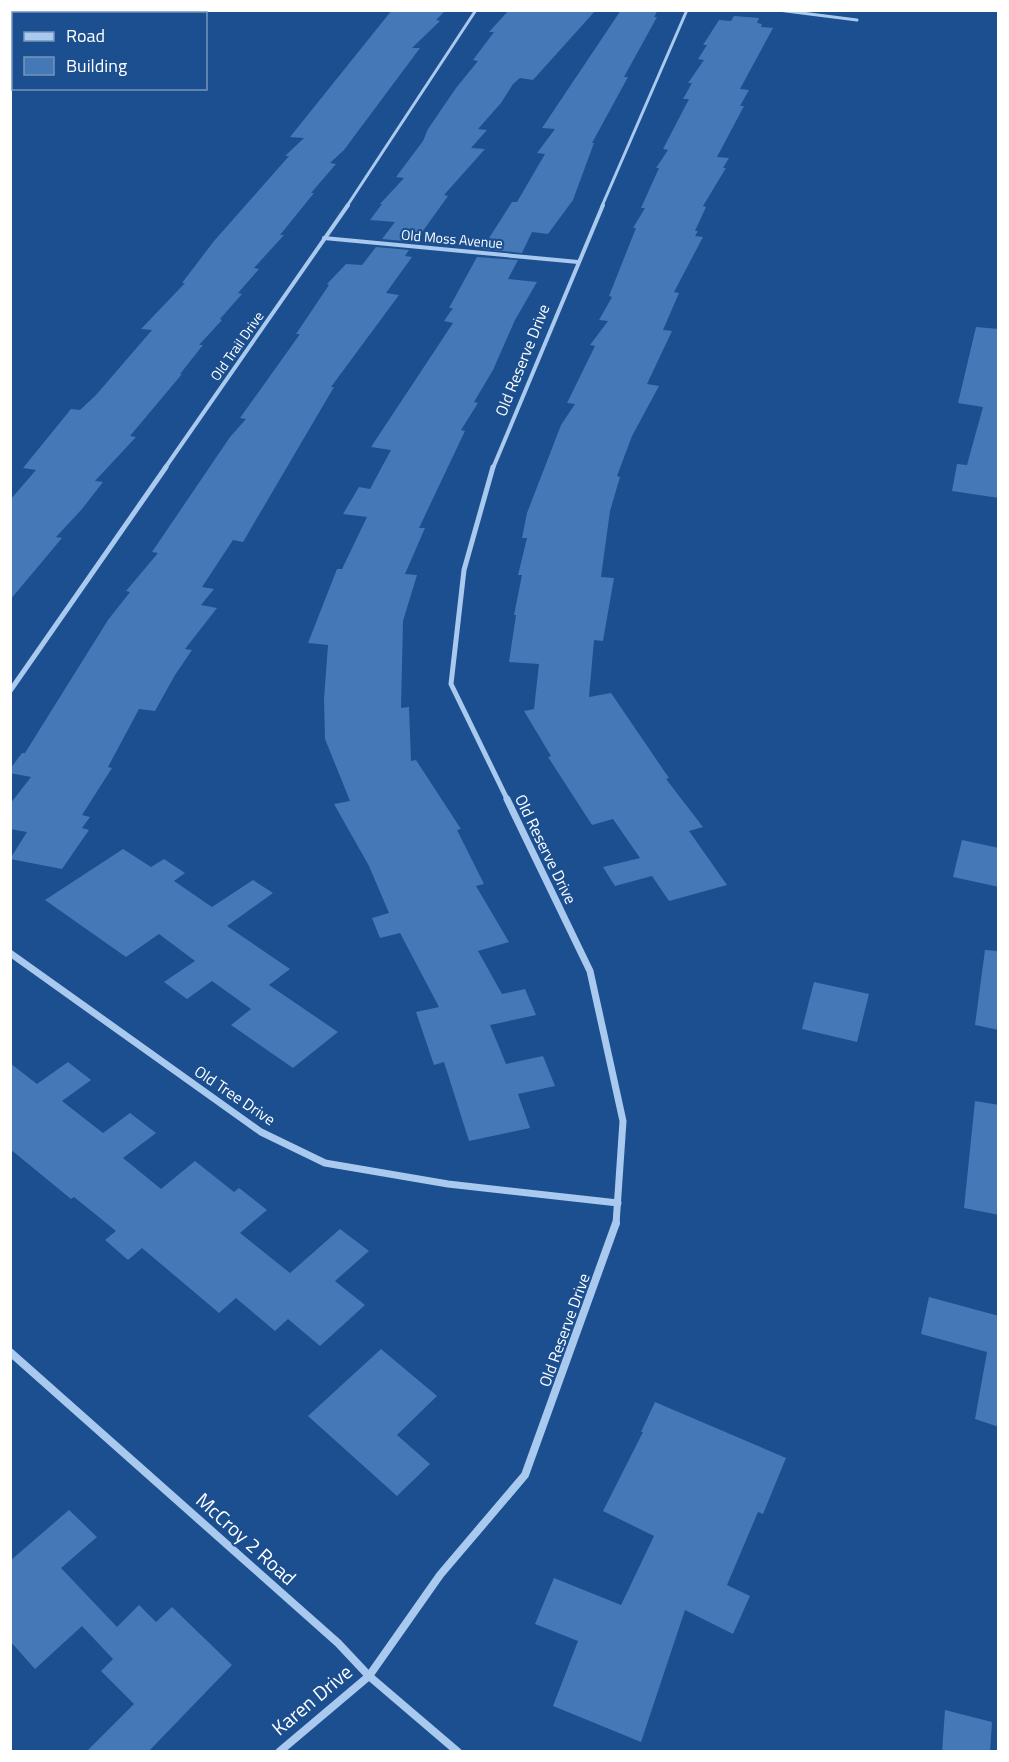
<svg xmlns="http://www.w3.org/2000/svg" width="1009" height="1762" font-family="'Titillium Web',sans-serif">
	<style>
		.building { fill: #4478b7 }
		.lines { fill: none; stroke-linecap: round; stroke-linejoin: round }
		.minor-far4 { stroke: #a9c9ee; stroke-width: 3 }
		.minor-far3 { stroke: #a9c9ee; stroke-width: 4 }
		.minor-far2 { stroke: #a9c9ee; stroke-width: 5 }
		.minor-far1 { stroke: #a9c9ee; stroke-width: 7 }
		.minor { stroke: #a9c9ee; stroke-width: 8 }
		.labels { text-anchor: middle; stroke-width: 4.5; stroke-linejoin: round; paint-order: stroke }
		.far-street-label { font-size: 14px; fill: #fff; stroke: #1b4f8f }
		.street-label { font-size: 16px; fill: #fff; stroke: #1b4f8f }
		.near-street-label { font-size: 20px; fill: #fff; stroke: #1b4f8f }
	</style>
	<rect width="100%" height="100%" fill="#1b4f8f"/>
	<g class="building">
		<path d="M392 10H446L436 20 440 21 412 48H420L344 150 330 163 336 164 311 193H314L280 235H284L254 268 259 269 238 293 242 294 220 319 222 320 199 345H203L180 374H182L130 436 136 437 95 481 103 482 82 509 56 537 62 538 10 600V500L36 470 23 468 71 409 80 410 96 395 152 330 141 329 185 283H182L214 241 289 156H285L304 138 290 137Z"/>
		<path d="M509 10H596L533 80 520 78 513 84 501 103 478 129 487 130 471 148 485 149 444 195 448 196 415 242 382 239 395 222 370 220 382 204H380L404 178 396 177 423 141 428 129 456 88 478 61 473 60 494 32H489Z"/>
		<path d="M621 10H658L654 17H657L624 77H628L592 143H594L573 200 548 234 532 232 522 253 482 249 512 202H517L545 154 537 153 555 129 542 128Z"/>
		<path d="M734 16 759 18 757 23 762 24 761 27 773 28 740 89 749 90 740 106H744L717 157 729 158 723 168H726L703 206 706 207 695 231H698L695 236 703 237 674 292 679 293 663 330 672 331 647 384 659 386 632 436 617 476 620 477 610 511 601 577 614 578 603 641 594 640 589 697 611 693 669 778 666 779 703 827 689 831 727 885 669 901 652 876 615 886 603 867 640 858 613 819 592 825 548 757 551 756 524 711 534 709 539 664 509 662 516 615H514L522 575H518L527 538H522L527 513 561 425 575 404 567 403 595 346 590 345 608 321 599 320 612 297 609 296 636 228H633L645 208H641L659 168H656L668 150 663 149 689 99H683L692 83H688L704 60 698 59 707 45H703L719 20 731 21Z"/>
		<path d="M376 247 409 250 405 256 412 257 386 293 399 295 331 387H334L243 542 233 540 202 587 214 589 201 605 217 608 185 649 192 650 175 675 155 711 139 709 108 767 112 768 82 815 90 817 82 828 89 830 62 869 10 859 27 832 10 829V804L31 777 10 773V769L22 753H25L108 620 130 592 126 591 158 553 152 552 230 437 246 419 240 418 300 334H296L329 285 327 284 346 264 362 265Z"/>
		<path d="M477 257 518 260 508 279 537 282 515 320 493 370 474 402 478 403 461 430 465 431 419 528H425L405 574 417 575 403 621 401 708 409 707 411 761 416 760 461 829 457 830 484 884 476 886 509 942 478 951 502 994 525 989 536 1015 490 1025 506 1064 543 1056 555 1086 518 1094 530 1128 469 1141 444 1062 434 1065 416 1012 439 1007 400 933 380 938 372 918 389 913 369 866 334 804 350 801 325 739 324 699 328 645 308 643 337 569H342L367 517 343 514 359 487 370 489 391 450 371 447 453 323 444 321 453 308H449Z"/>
		<path d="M976 327 999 329V498L952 491 957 464 967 465 983 407 958 403Z"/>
		<path d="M962 840 999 848V887L953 877Z"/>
		<path d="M123 849 151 867 164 859 185 873 174 881 212 907 253 880 273 893 227 926 290 969 269 985 338 1032 293 1068 231 1025 251 1009 212 981 187 999 164 982 195 961 159 934 126 957 45 900Z"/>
		<path d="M985 950 999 951V1030L975 1025Z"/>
		<path d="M814 982 869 994 857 1042 802 1029Z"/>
		<path d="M68 1062 91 1080 62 1101 103 1133 130 1113 156 1133 123 1158 161 1189 195 1161 234 1192 239 1188 267 1210 240 1233 290 1273 340 1229 369 1251 335 1281 365 1305 320 1346 288 1319 275 1331 236 1298 219 1313 142 1248 128 1260 105 1240 116 1231 74 1197 71 1199 10 1149V1063L37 1084Z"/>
		<path d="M975 1101 999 1105V1215L964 1208Z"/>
		<path d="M929 1297 999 1316V1427L975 1419 987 1352 921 1334Z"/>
		<path d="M381 1349 437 1396 397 1435 430 1464 397 1496 308 1416Z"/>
		<path d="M655 1402 786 1458 763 1514 758 1512 727 1585 750 1596 733 1634 685 1610 641 1742 553 1706 578 1641 535 1624 554 1578 621 1605 654 1536 603 1511 643 1432H641Z"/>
		<path d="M69 1510 97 1537 61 1568 117 1627 139 1605 156 1622 172 1607 232 1665 148 1752H86L134 1704 101 1671 113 1659 82 1626 35 1669 10 1641V1561Z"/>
		<path d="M945 1710 992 1722 990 1752H942Z"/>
	</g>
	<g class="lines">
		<g class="minor-far4">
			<path d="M778 10 857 20"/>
			<path d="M85 14 88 10"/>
			<path d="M10 76 14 73"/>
			<path d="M347 206 476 10"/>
			<path d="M602 206 687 10"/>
		</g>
		<g class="minor-far3">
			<path d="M324 238 578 262"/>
			<path d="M165 468 348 205"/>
			<path d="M493 468 603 205"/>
		</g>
		<g class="minor-far2">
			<path d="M493 467 464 570 451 684 508 801"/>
			<path d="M10 691 166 467"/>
		</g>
		<g class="minor-far1">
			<path d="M507 799 590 971 623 1121 616 1224"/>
			<path d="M10 953 261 1132 325 1163 448 1184 618 1203"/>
		</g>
		<g class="minor">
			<path d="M10 1352 338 1643 369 1676 458 1752"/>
			<path d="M279 1752 369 1676 440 1575 525 1475 616 1223"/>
		</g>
	</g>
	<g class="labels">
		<g class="far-street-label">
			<text transform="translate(452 239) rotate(5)" y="5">Old Moss Avenue</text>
			<text transform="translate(237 346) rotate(-55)" y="5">Old Trail Drive</text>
		</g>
		<g class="street-label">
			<text transform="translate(522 360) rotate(-68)" y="6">Old Reserve Drive</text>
			<text transform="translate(546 849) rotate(64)" y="6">Old Reserve Drive</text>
			<text transform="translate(235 1095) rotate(34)" y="6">Old Tree Drive</text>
			<text transform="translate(564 1330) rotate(-70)" y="6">Old Reserve Drive</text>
		</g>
		<g class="near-street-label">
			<text transform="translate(246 1539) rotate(42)" y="7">McCroy 2 Road</text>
			<text transform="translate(312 1700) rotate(-40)" y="7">Karen Drive</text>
		</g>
	</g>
	<rect width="1009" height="1762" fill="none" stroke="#ffffff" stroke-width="24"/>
	<rect x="12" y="12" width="195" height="78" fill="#1b4f8f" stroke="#7695bc" stroke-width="1.5"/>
	<rect x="24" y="32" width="30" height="9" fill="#a9c9ee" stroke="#7695bc" stroke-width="1.5"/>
	<text x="66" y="42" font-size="18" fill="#ffffff">Road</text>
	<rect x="24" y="57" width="30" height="18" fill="#4478b7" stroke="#7695bc" stroke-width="1.5"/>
	<text x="66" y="72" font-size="18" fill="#ffffff">Building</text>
</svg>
